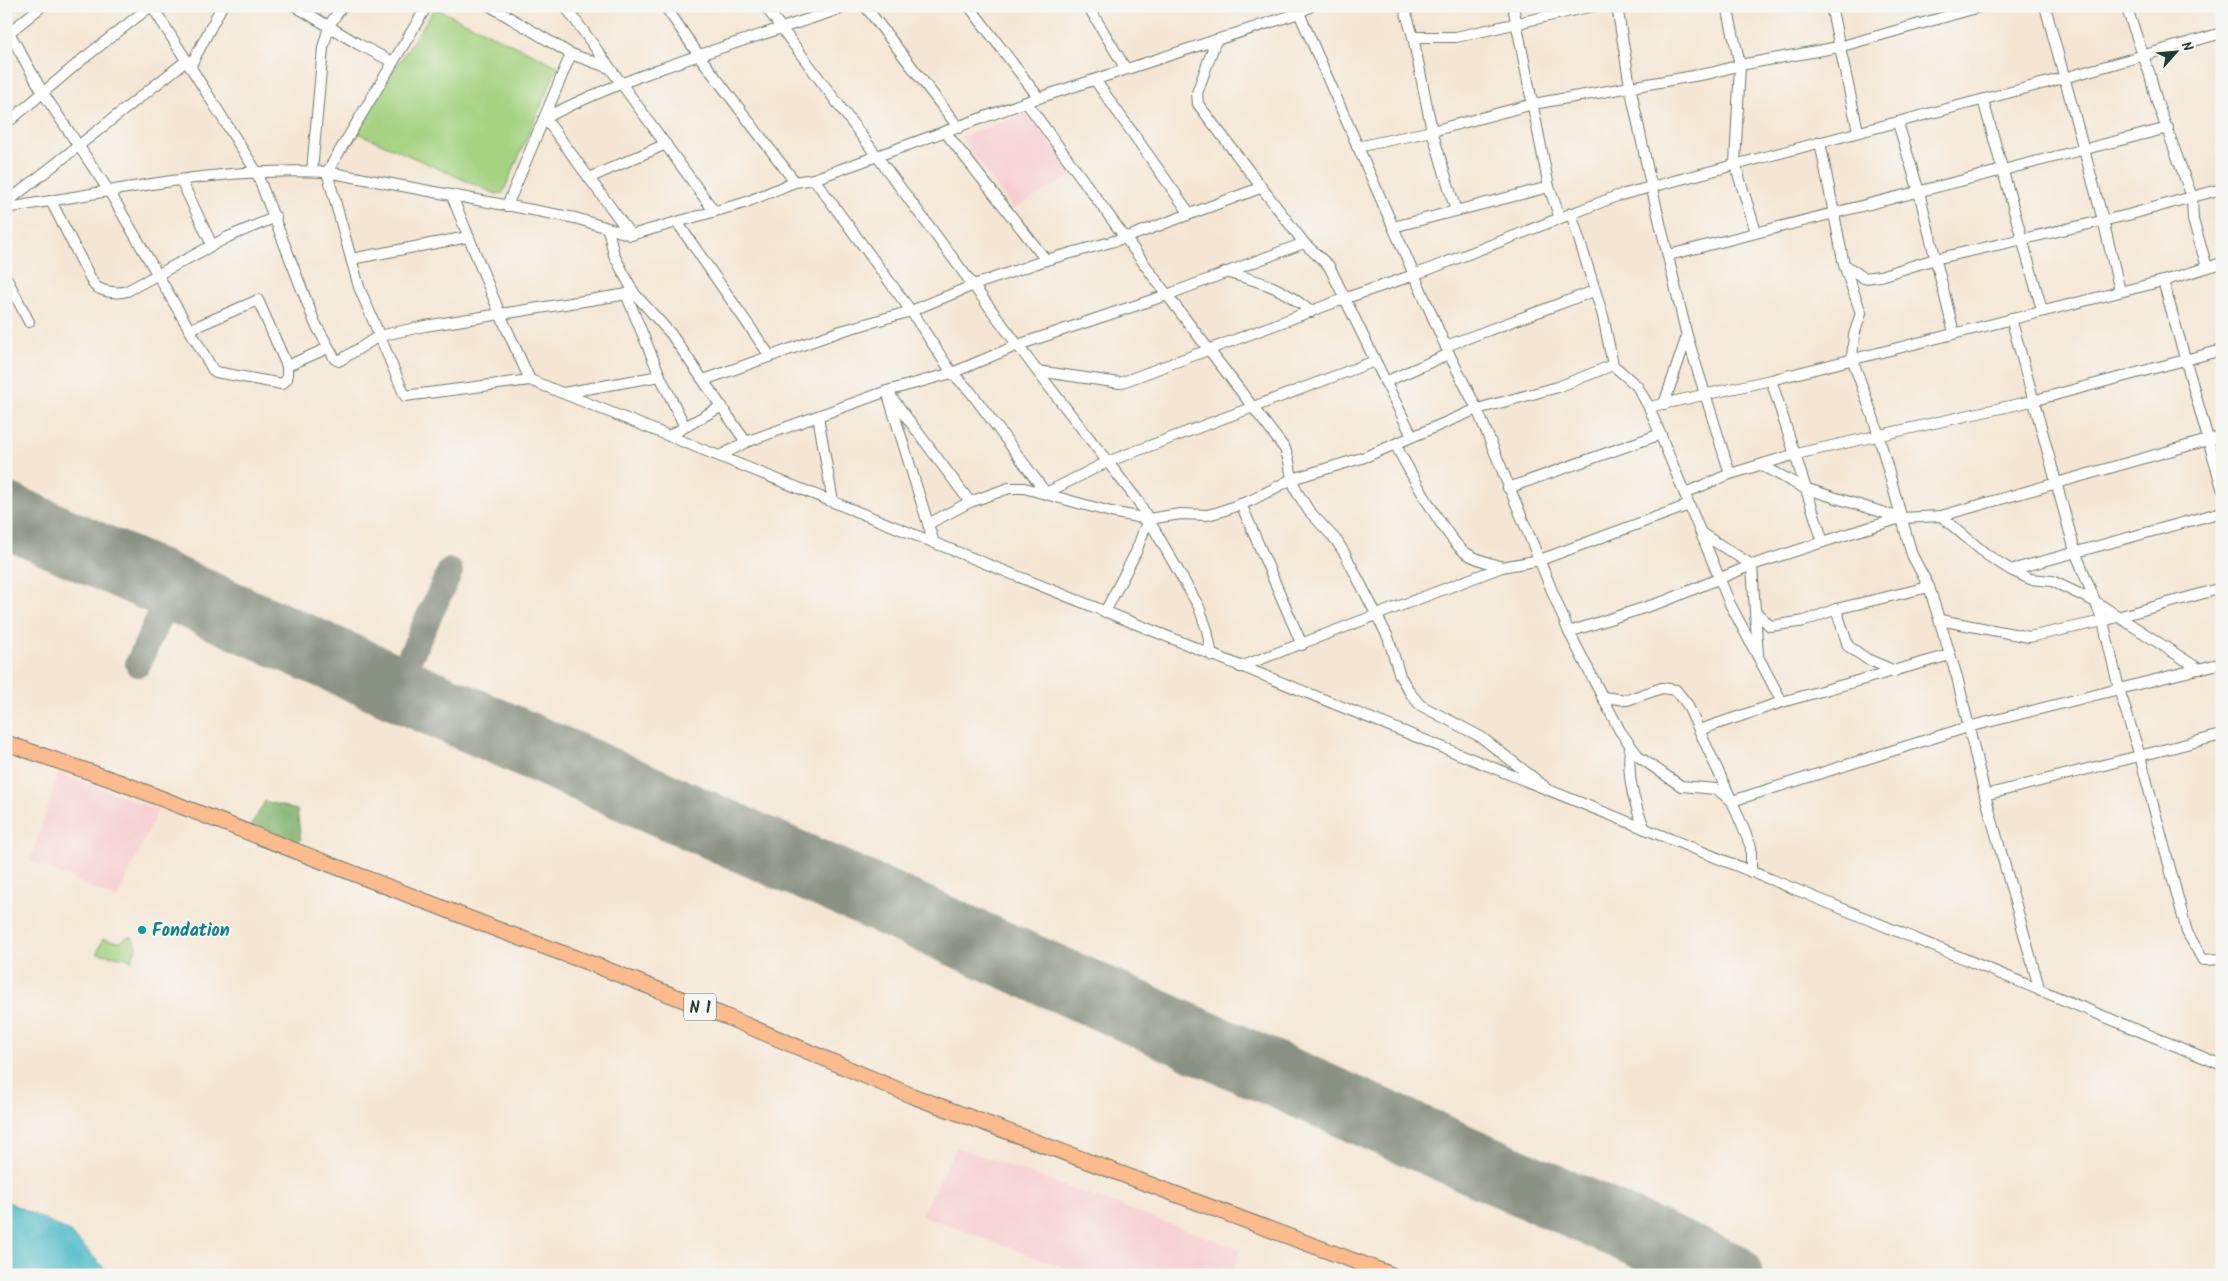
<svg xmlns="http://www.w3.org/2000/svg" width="2228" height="1281" font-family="Kalam,sans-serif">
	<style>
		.built { fill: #f7cfd3 }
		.green { fill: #a5d381; stroke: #62885a }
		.forest { fill: #84b56f; stroke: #527952 }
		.water { fill: #4fbcc7; stroke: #377c7e }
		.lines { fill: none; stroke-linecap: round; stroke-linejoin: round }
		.taxiway { stroke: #8a9284; stroke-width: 26 }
		.runway { stroke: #8a9284; stroke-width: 65 }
		.minor-casing { stroke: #6a786c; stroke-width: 12 }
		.highway-casing { stroke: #6a786c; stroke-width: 17 }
		.minor { stroke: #fff; stroke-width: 10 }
		.highway { stroke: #fbbb8d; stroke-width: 15 }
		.culture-dot { fill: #0f9aa8; stroke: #f6f6f2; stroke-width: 2 }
		.labels { text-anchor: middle; stroke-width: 4; stroke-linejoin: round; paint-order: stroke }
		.shield { fill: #f6f6f2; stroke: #60746d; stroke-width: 1 }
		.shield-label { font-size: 16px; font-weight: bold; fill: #1f3d34 }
		.culture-label { font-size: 18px; font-weight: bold; fill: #0d838f; stroke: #f6f6f2; text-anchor: start }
	</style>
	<rect width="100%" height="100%" fill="#f6f6f2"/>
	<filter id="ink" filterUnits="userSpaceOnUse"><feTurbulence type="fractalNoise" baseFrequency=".02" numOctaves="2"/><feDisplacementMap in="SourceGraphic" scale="10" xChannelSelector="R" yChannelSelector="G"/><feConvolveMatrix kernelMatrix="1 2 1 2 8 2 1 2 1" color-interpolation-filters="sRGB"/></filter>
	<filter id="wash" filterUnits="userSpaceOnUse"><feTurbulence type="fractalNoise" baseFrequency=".0096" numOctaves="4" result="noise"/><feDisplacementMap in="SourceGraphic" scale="20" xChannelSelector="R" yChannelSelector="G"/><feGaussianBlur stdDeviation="1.12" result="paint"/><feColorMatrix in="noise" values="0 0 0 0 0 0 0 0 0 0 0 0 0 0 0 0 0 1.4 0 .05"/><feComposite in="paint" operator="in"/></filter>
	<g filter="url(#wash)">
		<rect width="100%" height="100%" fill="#f5e6d3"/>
		<g class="built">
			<path d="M1026 113 1073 175 1013 209 960 137Z"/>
			<path d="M59 773 158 810 117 899 30 861Z"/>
			<path d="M957 1147 1241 1250 1231 1275H1083L921 1215Z"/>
		</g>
		<g class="green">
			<path d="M435 8 558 66 503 193 496 194 353 131Z"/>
			<path d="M126 937H132L137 946 131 961 126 958 97 953 103 939 120 942Z"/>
		</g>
		<path class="forest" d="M265 801 297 810 301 840 290 847 250 827Z"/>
		<path class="water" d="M6 1201 70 1232 111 1275H6Z"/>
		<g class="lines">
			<g class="taxiway">
				<path d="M138 664 172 588"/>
				<path d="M396 687 450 571"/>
			</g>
			<path class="runway" d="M6 515 1730 1275"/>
		</g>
	</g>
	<g filter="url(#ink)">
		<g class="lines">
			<defs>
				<g id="minor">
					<path d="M152 6 256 171 315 323 335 359 339 361 379 336 425 326 634 293"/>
					<path d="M295 6 358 44 393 62"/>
					<path d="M427 6 327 172 359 287 405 396 530 380 1797 890 2222 1065"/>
					<path d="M490 6 571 54 610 68"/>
					<path d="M565 6 714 211"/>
					<path d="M665 6 700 57 795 182"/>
					<path d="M765 6 1037 371 1138 501 1199 607 1207 630 1212 656"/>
					<path d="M865 6 959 128"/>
					<path d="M969 6 1039 98"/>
					<path d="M1088 6 1126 69"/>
					<path d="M1296 6 1449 354 1477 409 1569 632 1620 731 1639 757 1681 786 1716 789 1732 801 1751 847V872"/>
					<path d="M1404 6 1413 37 1432 131 1456 211"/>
					<path d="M1513 6 1549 187 1560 218"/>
					<path d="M1617 6 1630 86 1651 185 1687 336 1730 474"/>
					<path d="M1727 6 1740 65 1735 164 1756 232"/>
					<path d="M1831 6 1858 131"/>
					<path d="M2045 6 2103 220 2120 291"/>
					<path d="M2126 6 2150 75 2157 102 2192 197 2222 189"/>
					<path d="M6 27 43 93 109 191 213 370 216 372 282 384 287 379V366L328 348"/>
					<path d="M6 35 42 6"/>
					<path d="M1413 37H1456L1593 6"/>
					<path d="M1216 40 1197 93 1198 104 1304 243 1329 266 1412 436"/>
					<path d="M190 67 222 6"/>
					<path d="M1095 80 1190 214"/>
					<path d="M1983 100 2042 310"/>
					<path d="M1026 102 1167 295 1285 449 1289 461 1292 479 1297 492 1309 511 1336 540 1345 554 1388 637 1400 676 1411 694 1420 705 1481 737 1544 786"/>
					<path d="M1898 123 1919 192 1954 333"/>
					<path d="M6 124 84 58 151 6"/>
					<path d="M946 133 1046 260"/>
					<path d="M1820 142 1844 265 1861 313 1854 335 1852 358 1875 423 1912 555 1929 587 1957 677 1985 795 2040 991"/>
					<path d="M1357 147 1432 131 1533 104 1711 73 1740 65 1839 47 1983 6"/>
					<path d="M312 171 323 48 329 26 342 6"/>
					<path d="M589 178 666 144"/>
					<path d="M814 179 911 311 952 373 970 391 1046 493"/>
					<path d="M181 180 212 245"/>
					<path d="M452 196 500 314 530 380"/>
					<path d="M11 199 186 61"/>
					<path d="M51 201 94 285C102 292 117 294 127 291L228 237 276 217"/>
					<path d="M507 206 571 54"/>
					<path d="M6 208C113 192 219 166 327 172L575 218 631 235 744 203 795 182 814 179 1026 102 1299 13 1311 6"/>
					<path d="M1571 213 1603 316 1613 365 1637 386 1649 407 1730 604 1782 702 1699 730"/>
					<path d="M677 222 770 356"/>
					<path d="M1393 227 1549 187"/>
					<path d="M608 229 614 255 634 293 671 334 746 442"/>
					<path d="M631 235 545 118C638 70 749 40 848 6"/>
					<path d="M1669 255 2168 128"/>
					<path d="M351 259 468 237"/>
					<path d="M1845 265 1864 278 1880 276 1935 259 2128 215 2192 197 2193 220 2207 267"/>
					<path d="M1225 272C1262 282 1281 286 1311 312"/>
					<path d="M6 277 29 322"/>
					<path d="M2163 281 2222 488"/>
					<path d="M626 294 660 376 685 427"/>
					<path d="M2011 318 2075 551 2103 621 2119 689 2140 756 2187 932 2203 960 2222 959"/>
					<path d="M191 329 258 300 287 366"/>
					<path d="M1446 346 1594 291"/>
					<path d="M1037 371 1120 383 1346 298 1414 275 1617 196 2064 78 2222 33"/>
					<path d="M704 380 841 331 911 311 974 285 1046 260 1125 238 1260 188"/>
					<path d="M1771 380 1823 542"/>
					<path d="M1385 382 1449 354"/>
					<path d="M887 391 970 502 1009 488H1024L1111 512 1148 519"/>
					<path d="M563 393 660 376"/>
					<path d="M889 398 934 543"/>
					<path d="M1664 404 1687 336"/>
					<path d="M1649 407 1771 380 2163 281 2222 263"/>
					<path d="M818 416 833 502"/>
					<path d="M669 436 722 406"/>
					<path d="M1395 444C1408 468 1446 540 1466 553 1476 560 1490 563 1502 567"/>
					<path d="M720 456 746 442 887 391 952 373 1018 345 1167 295 1304 243"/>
					<path d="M1761 465 1804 488 1901 518"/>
					<path d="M1508 488 1661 434"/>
					<path d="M1046 493 1107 462 1375 361"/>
					<path d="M1685 493 1730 474 1796 454 2032 401 2222 350"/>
					<path d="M1241 504 1302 645"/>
					<path d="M1941 516 1987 555 2011 570 2222 512"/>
					<path d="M928 524 970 502"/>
					<path d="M1701 533 1752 565 1755 611 1770 626 1805 621 1836 609 1929 587"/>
					<path d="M2011 570 2030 579 2052 581 2096 602 2199 669"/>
					<path d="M1836 609 1848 646 1867 659 1895 671"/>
					<path d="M1755 611 1758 655"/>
					<path d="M1105 612 1136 552 1148 519 1181 514 1207 515 1219 512 1252 500 1292 479 1365 457 1477 409 1558 387 1613 365"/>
					<path d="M1940 620 2029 637 2103 621 2222 588"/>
					<path d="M1569 632 1665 601 1752 565 1851 533 1901 518 1941 516 2222 436"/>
					<path d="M1240 667 1502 567 1540 560 1689 505"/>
					<path d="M1602 697 1627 700 1662 688 1676 690 1687 704 1732 801 1968 727 2222 663"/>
					<path d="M1782 702 1950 655"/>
					<path d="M1630 747C1627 776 1633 803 1645 829"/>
					<path d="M1985 795 2222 735"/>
				</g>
				<path id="highway" d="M6 743 119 782 504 932 595 965 727 1017 910 1095 1392 1275"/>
			</defs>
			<use href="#minor" class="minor-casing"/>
			<use href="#highway" class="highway-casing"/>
			<use href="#minor" class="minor"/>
			<use href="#highway" class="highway"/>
		</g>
	</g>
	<circle class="culture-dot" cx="142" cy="930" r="5"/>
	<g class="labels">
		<rect class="shield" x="684" y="993.5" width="32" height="27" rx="4"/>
		<g class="shield-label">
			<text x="700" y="1013">N 1</text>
		</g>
		<g class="culture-label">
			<text x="152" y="936">Fondation</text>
		</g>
	</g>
	<rect width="2228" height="1281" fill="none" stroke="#f6f6f2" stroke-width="25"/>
	<g transform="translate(2176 52) rotate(63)" stroke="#f6f6f2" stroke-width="4" paint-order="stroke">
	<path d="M0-4L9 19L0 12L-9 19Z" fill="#1f3d34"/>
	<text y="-8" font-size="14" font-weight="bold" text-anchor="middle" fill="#1f3d34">N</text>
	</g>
</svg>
